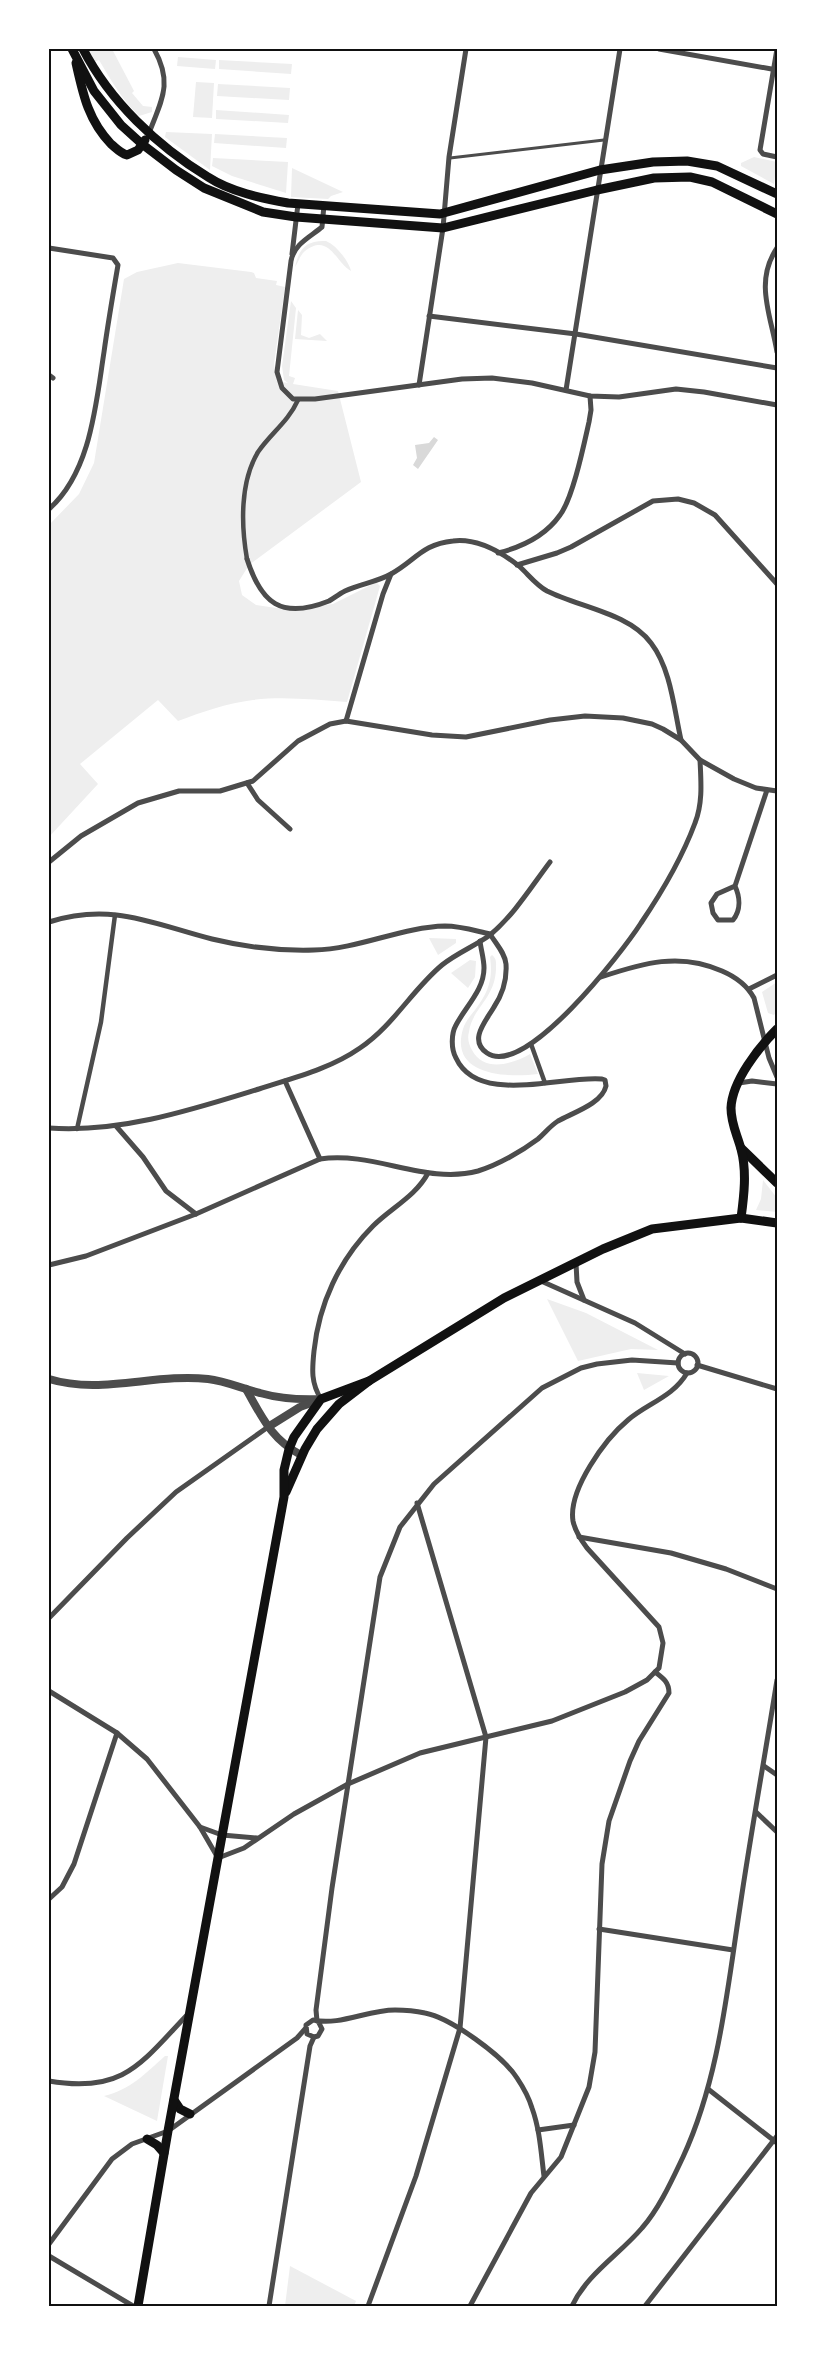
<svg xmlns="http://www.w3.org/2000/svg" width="826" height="2355" font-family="Lato,sans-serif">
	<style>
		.green { fill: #eee }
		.water { fill: #d9d9d9 }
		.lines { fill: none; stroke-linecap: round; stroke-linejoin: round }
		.service { stroke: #4c4c4c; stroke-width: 3 }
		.pedestrian { stroke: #4c4c4c; stroke-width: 4.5 }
		.minor { stroke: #4c4c4c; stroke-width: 5 }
		.tertiary { stroke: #4c4c4c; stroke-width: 8 }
		.primary { stroke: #111; stroke-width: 9 }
		.neatline { fill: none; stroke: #111; stroke-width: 2 }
	</style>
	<rect width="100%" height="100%" fill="#fff"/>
	<g class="green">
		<path d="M89 49H112L134 91 132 93 143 106 152 107V112L139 116C122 100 111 80 99 60L94 62Z"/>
		<path d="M178 57 216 60 215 69 177 66Z"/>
		<path d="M219 60 292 64 291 74 219 69Z"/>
		<path d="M196 82 214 83 212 118 193 117Z"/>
		<path d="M218 84 290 88 289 100 217 96Z"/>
		<path d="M216 110 289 115 288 123 216 119Z"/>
		<path d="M166 132 212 134 210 170 165 137Z"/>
		<path d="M215 134 287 138 286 148 214 143Z"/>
		<path d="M754 157 777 162 774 184 741 166V163Z"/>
		<path d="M213 158 288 162 286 193 232 176 212 166Z"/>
		<path d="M292 168 343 192 331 196 328 199 291 197Z"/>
		<path d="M326 241C338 246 350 264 351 271 336 263 329 232 305 251 300 255 298 263 295 267 299 249 306 240 326 241Z"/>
		<path d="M178 263 251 272 254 273 256 278 277 281 276 285 285 287 274 364 277 381 288 383 284 380 282 366 291 301 296 308 289 376 295 378 293 384 338 391 361 482 249 565 239 581 242 595 256 605 290 610 333 604 373 584 377 583 380 586 347 702C316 700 284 696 253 700 228 703 202 712 178 721L158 700 80 764 98 784 49 837V525L79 494 94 463 124 279 137 272Z"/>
		<path d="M298 310 302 315 301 335 309 338 320 334 327 341 295 339Z"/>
		<path d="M429 938 456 939V943L438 955Z"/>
		<path d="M492 955C497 959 496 963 496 969 495 999 472 1008 469 1032 467 1038 469 1045 472 1050 484 1073 513 1064 530 1054L538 1074C507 1078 449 1076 463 1029 465 1022 471 1015 475 1010 489 991 493 979 490 957Z"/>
		<path d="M470 960 476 961 475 977 468 988 451 973Z"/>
		<path d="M777 982V1011L774 1015 768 1013 762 992Z"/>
		<path d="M763 1180 777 1198V1212L756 1210 761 1199Z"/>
		<path d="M547 1299 586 1313 658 1350 631 1349 578 1361Z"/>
		<path d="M637 1373 669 1376 644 1390Z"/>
		<path d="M165 2056H168L157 2121 104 2096C130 2090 146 2073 165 2056Z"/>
		<path d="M290 2266 356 2301 354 2306H285Z"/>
	</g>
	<path class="water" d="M434 437 438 440 418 469 413 465 417 458 415 445 429 443Z"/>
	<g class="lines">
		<path class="service" d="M450 158 604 140"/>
		<g class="pedestrian">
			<path d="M247 559C241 525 240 482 258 452 271 433 288 422 298 400"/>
			<path d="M531 1044 545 1083"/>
			<path d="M77 1129 101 1022 115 915"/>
		</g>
		<g class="minor">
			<path d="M659 49 777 70"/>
			<path d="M777 49 760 150 763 154 777 157"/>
			<path d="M149 133C162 99 173 83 154 49"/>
			<path d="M324 205 322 227C310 237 294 244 291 261L277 372 282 388 293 399H315L462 379 492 378 532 383 590 396 619 397 676 389 704 392 777 405"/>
			<path d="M49 248 113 258 118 265C113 294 108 323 104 352 96 403 91 472 49 509"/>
			<path d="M777 248C754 282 771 315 777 352"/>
			<path d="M292 254 298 204"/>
			<path d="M429 316 576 334 777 368"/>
			<path d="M49 375 53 378"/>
			<path d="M419 385 443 228 449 157 466 49"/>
			<path d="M566 390 620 49"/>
			<path d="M498 553C522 547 546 535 560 515 573 498 584 444 589 422L591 410 590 396"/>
			<path d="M247 559C261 603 281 620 329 601 334 598 339 594 345 591 360 584 377 582 391 574 415 561 422 544 453 541 477 538 501 552 519 566 528 574 536 585 547 591 579 607 629 613 651 643 671 669 674 709 681 740"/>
			<path d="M517 565 557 553 571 547 653 501 678 499 694 503 715 515 777 584"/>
			<path d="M346 721 383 594 391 574"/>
			<path d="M247 783 258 800 290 829"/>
			<path d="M49 862 81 836 138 803 179 791H220L253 781 298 741 330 724 346 721 432 735 466 737 550 720 585 716 623 718 652 724 663 729 681 740 700 760 734 779 756 788 777 791"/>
			<path d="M735 886 717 894 711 903 713 913 718 920H733C741 910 740 897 735 886L767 790"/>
			<path d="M49 922C112 902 153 924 212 939 245 947 281 951 314 950 359 949 402 927 445 926 461 926 476 931 490 934 496 944 505 953 506 964 507 979 502 995 494 1007 486 1021 468 1040 487 1053 525 1079 623 951 641 923 662 892 682 858 695 823 703 803 701 781 700 760"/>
			<path d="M601 977C643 963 680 952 722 971 736 977 747 985 754 998L769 1058 777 1077"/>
			<path d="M749 989 777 975"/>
			<path d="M285 1081 320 1159"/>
			<path d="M739 1083 752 1081 777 1084"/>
			<path d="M116 1126 143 1157 166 1191 196 1214"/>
			<path d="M49 1128C121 1133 191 1110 259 1089 293 1078 330 1069 360 1048 393 1026 412 990 442 965 457 953 475 946 490 935 514 915 531 887 550 862"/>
			<path d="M576 1263 577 1282 584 1300"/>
			<path d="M49 1265 86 1256 196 1214 320 1159C374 1151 426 1185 478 1171 498 1165 522 1151 538 1139 545 1133 550 1126 558 1121 572 1113 602 1104 606 1086L605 1080 602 1079C561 1075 478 1106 456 1058 451 1049 451 1034 456 1025 466 1006 484 990 484 968 484 959 481 950 480 941"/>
			<path d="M541 1281 635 1323 685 1354"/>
			<circle cx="688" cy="1363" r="10"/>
			<path d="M697 1365 777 1389"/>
			<path d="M321 1399C311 1383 312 1370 314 1351 319 1304 339 1260 373 1226 391 1208 416 1196 428 1173"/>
			<path d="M579 1537 671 1553 726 1569 777 1589"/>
			<path d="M49 1618 127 1538 176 1492 268 1427"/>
			<path d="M49 1691 117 1733 147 1759 200 1827 218 1858 244 1848 294 1814 348 1784 420 1753 552 1721 625 1692 647 1680 659 1668 663 1643 659 1627 587 1548C581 1540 575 1531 573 1521 568 1490 605 1439 628 1420 648 1403 673 1397 687 1373"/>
			<path d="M764 1766 777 1775"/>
			<path d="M756 1812 777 1832"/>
			<path d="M200 1827 222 1835 257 1838"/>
			<path d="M49 1899 62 1887 74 1864 117 1733"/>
			<path d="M599 1929 733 1950"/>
			<path d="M317 2021 316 2010 332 1888 380 1577 400 1527 434 1484 542 1388 581 1368 597 1364 632 1360 678 1363"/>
			<path d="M319 2023 322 2029 318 2036 314 2037 307 2034 306 2025 313 2020C340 2026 367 2010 395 2010 405 2010 416 2011 425 2013 451 2018 503 2056 517 2078 523 2087 529 2098 532 2108 540 2130 541 2153 544 2176"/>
			<path d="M49 2081C124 2094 141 2063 189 2013"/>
			<path d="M708 2089 777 2143"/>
			<path d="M538 2130 574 2125"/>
			<path d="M49 2244 112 2159 132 2144 168 2131 297 2038 305 2029"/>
			<path d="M49 2256 133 2306"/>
			<path d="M269 2306 310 2046 314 2037"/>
			<path d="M368 2306 416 2176 460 2028 486 1737 417 1503"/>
			<path d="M470 2306 531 2193 561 2157 589 2087 595 2052 602 1864 609 1821 630 1761 639 1741 669 1693C669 1682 663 1678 655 1672"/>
			<path d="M572 2306C587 2274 619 2255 642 2228 659 2209 672 2180 683 2157 719 2079 727 1991 740 1907 751 1832 765 1756 777 1680"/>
			<path d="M645 2306 777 2136"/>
		</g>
		<g class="tertiary">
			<path d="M49 1379C101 1395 155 1373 208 1379 226 1381 243 1389 260 1393 281 1399 299 1400 321 1399"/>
			<path d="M246 1389C262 1417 271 1439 301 1455"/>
			<path d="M268 1427 300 1407 314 1402"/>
		</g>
		<g class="primary">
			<path d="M72 49 94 91 121 125 142 144 176 170 204 188 263 212 296 217 443 228 597 190 654 178 690 177 712 182 777 214"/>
			<path d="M83 49C110 101 157 146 208 177 231 192 261 198 288 203L440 214 600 170 653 162 687 161 717 166 777 194"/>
			<path d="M76 63C83 94 88 120 111 144 116 148 120 153 127 155L138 150 145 140"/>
			<path d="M741 1148 777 1183"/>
			<path d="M741 1218C744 1196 747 1171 741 1149 737 1134 731 1124 731 1108 732 1081 759 1047 777 1029"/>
			<path d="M286 1492 305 1449 317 1429 339 1404 369 1381 504 1298 603 1249 652 1229 741 1218 777 1223"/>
			<path d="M174 2100 180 2109 190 2114"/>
			<path d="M147 2139 157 2145 164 2153"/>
			<path d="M138 2306 168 2131 284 1497V1470L289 1449 294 1437 321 1399 369 1381"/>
		</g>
	</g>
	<rect width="826" height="2355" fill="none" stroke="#ffffff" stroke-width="100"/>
	<rect x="50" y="50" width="726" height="2255" class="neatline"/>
</svg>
